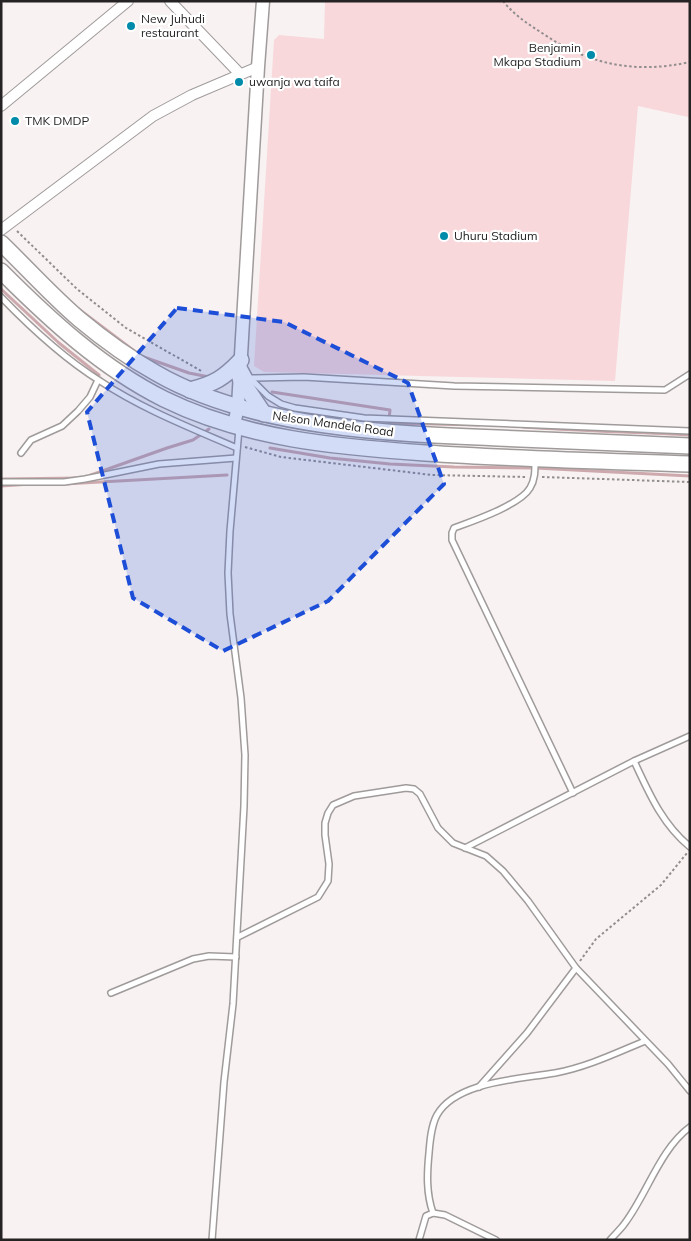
<svg xmlns="http://www.w3.org/2000/svg" width="691" height="1241" font-family="Mulish,sans-serif">
	<style>
		.green { fill: #f8d8db }
		.lines { fill: none; stroke-linecap: round; stroke-linejoin: round }
		.stream { stroke: #cda9ad; stroke-width: 3 }
		.service-casing { stroke: #a09b9b; stroke-width: 8 }
		.minor-casing { stroke: #a09b9b; stroke-width: 12 }
		.tertiary-casing { stroke: #a09b9b; stroke-width: 15 }
		.primary-casing { stroke: #a09b9b; stroke-width: 18 }
		.path { stroke: #928e8e; stroke-width: 2; stroke-dasharray: 2.5 2.5; stroke-linecap: butt }
		.service { stroke: #fff; stroke-width: 5 }
		.minor { stroke: #fff; stroke-width: 10 }
		.tertiary { stroke: #fff; stroke-width: 12 }
		.primary { stroke: #fff; stroke-width: 15 }
		.marked { fill: #1d4ed8; fill-opacity: 0.2; stroke: #1d4ed8; stroke-width: 4; stroke-dasharray: 10 6; stroke-linejoin: round }
		.poi-dot { fill: #008baa; stroke: #fff; stroke-width: 2 }
		.labels { text-anchor: middle; stroke-width: 4.5; stroke-linejoin: round; paint-order: stroke }
		.poi-label { font-size: 12px; fill: #252323; stroke: #fff; text-anchor: start }
		.street-label { font-size: 12px; fill: #252323; stroke: #fff }
	</style>
	<rect width="100%" height="100%" fill="#f8f2f2"/>
	<path class="green" d="M325 1H690V123L688 117 638 106 615 381 264 372 254 366 274 40 279 35 324 39Z"/>
	<g class="lines">
		<g class="stream">
			<path d="M1 289 59 343 99 375"/>
			<path d="M72 304 141 356 189 373 209 377"/>
			<path d="M272 392 390 410 389 419 390 423 479 425"/>
			<path d="M523 427C579 431 634 432 690 435"/>
			<path d="M270 448 330 458 390 464 454 467 535 468 690 476"/>
			<path d="M91 475 167 448 193 440 209 429"/>
			<path d="M1 479 81 478"/>
			<path d="M64 484 227 475"/>
			<path d="M1 486 31 484"/>
		</g>
		<defs>
			<g id="service">
				<path d="M1 297C31 328 63 358 100 381 142 409 191 428 237 448"/>
				<path d="M243 365 250 378 268 396 281 404 295 408 364 418 690 431"/>
				<path d="M250 378 304 377 454 386 665 390 690 374"/>
				<path d="M21 453 31 440 62 426 78 411 90 397 98 380"/>
				<path d="M535 462C535 471 535 480 530 488 520 505 473 521 454 528L452 533V540L573 793"/>
				<path d="M1 482H64L85 479 159 464 236 458"/>
				<path d="M634 761C649 793 662 824 690 847"/>
				<path d="M465 848 634 761 690 736"/>
				<path d="M238 937 318 897 328 881 329 864 325 835V823L328 813 333 805 354 796 406 788 414 789 420 794 438 828 453 843 486 856 503 871 528 901 576 968 668 1064 690 1091"/>
				<path d="M111 993 193 959 209 956 236 957"/>
				<path d="M479 1087 527 1033 576 968"/>
				<path d="M433 1213C426 1193 427 1173 429 1153 430 1141 431 1126 437 1115 456 1081 522 1079 555 1073 587 1067 616 1053 645 1041"/>
				<path d="M212 1240 224 1082 233 1004 244 806 245 755 241 698 230 614 228 573 230 531 239 429"/>
				<path d="M419 1240 426 1216 433 1213 445 1215 496 1240"/>
				<path d="M610 1240C615 1234 621 1229 625 1223 647 1194 660 1149 690 1127"/>
			</g>
			<g id="minor">
				<path d="M170 1 240 74"/>
				<path d="M1 106 128 1"/>
				<path d="M1 230 153 116 192 95 258 67"/>
			</g>
			<path id="tertiary" d="M234 425 238 406 258 67 263 1"/>
			<g id="primary">
				<path d="M1 243C27 268 52 296 79 319 103 339 129 358 156 373 251 428 391 434 498 438 562 441 626 443 690 446"/>
				<path d="M1 271C50 320 102 368 164 399 245 439 337 447 425 453 513 459 602 461 690 464"/>
				<path d="M240 378 264 414"/>
				<path d="M190 390C214 384 224 378 241 360"/>
			</g>
		</defs>
		<use href="#service" class="service-casing"/>
		<use href="#minor" class="minor-casing"/>
		<use href="#tertiary" class="tertiary-casing"/>
		<use href="#primary" class="primary-casing"/>
		<g class="path">
			<path d="M503 1C514 15 528 24 542 33 589 65 635 74 690 62"/>
			<path d="M17 231 77 289 126 328 203 372"/>
			<path d="M245 447 281 457 432 475 527 477"/>
			<path d="M542 477 690 482"/>
			<path d="M580 961 596 939 661 885 687 853"/>
		</g>
		<use href="#service" class="service"/>
		<use href="#minor" class="minor"/>
		<use href="#tertiary" class="tertiary"/>
		<use href="#primary" class="primary"/>
	</g>
	<path class="marked" d="M177 308 284 322 408 383 444 484 328 601 223 651 133 598 87 412Z"/>
	<g class="poi-dot">
		<circle cx="131" cy="26" r="5"/>
		<circle cx="591" cy="55" r="5"/>
		<circle cx="239" cy="82" r="5"/>
		<circle cx="15" cy="121" r="5"/>
		<circle cx="444" cy="236" r="5"/>
	</g>
	<g class="labels">
		<g class="poi-label">
			<text x="141" y="23">New Juhudi<tspan x="141" dy="14">restaurant</tspan></text>
			<text x="581" y="52" text-anchor="end">Benjamin<tspan x="581" dy="14">Mkapa Stadium</tspan></text>
			<text x="249" y="86">uwanja wa taifa</text>
			<text x="25" y="125">TMK DMDP</text>
			<text x="454" y="240">Uhuru Stadium</text>
		</g>
		<g class="street-label">
			<text transform="translate(333 424) rotate(8)" y="4">Nelson Mandela Road</text>
		</g>
	</g>
	<rect width="691" height="1241" fill="none" stroke="#252323" stroke-width="5"/>
</svg>
